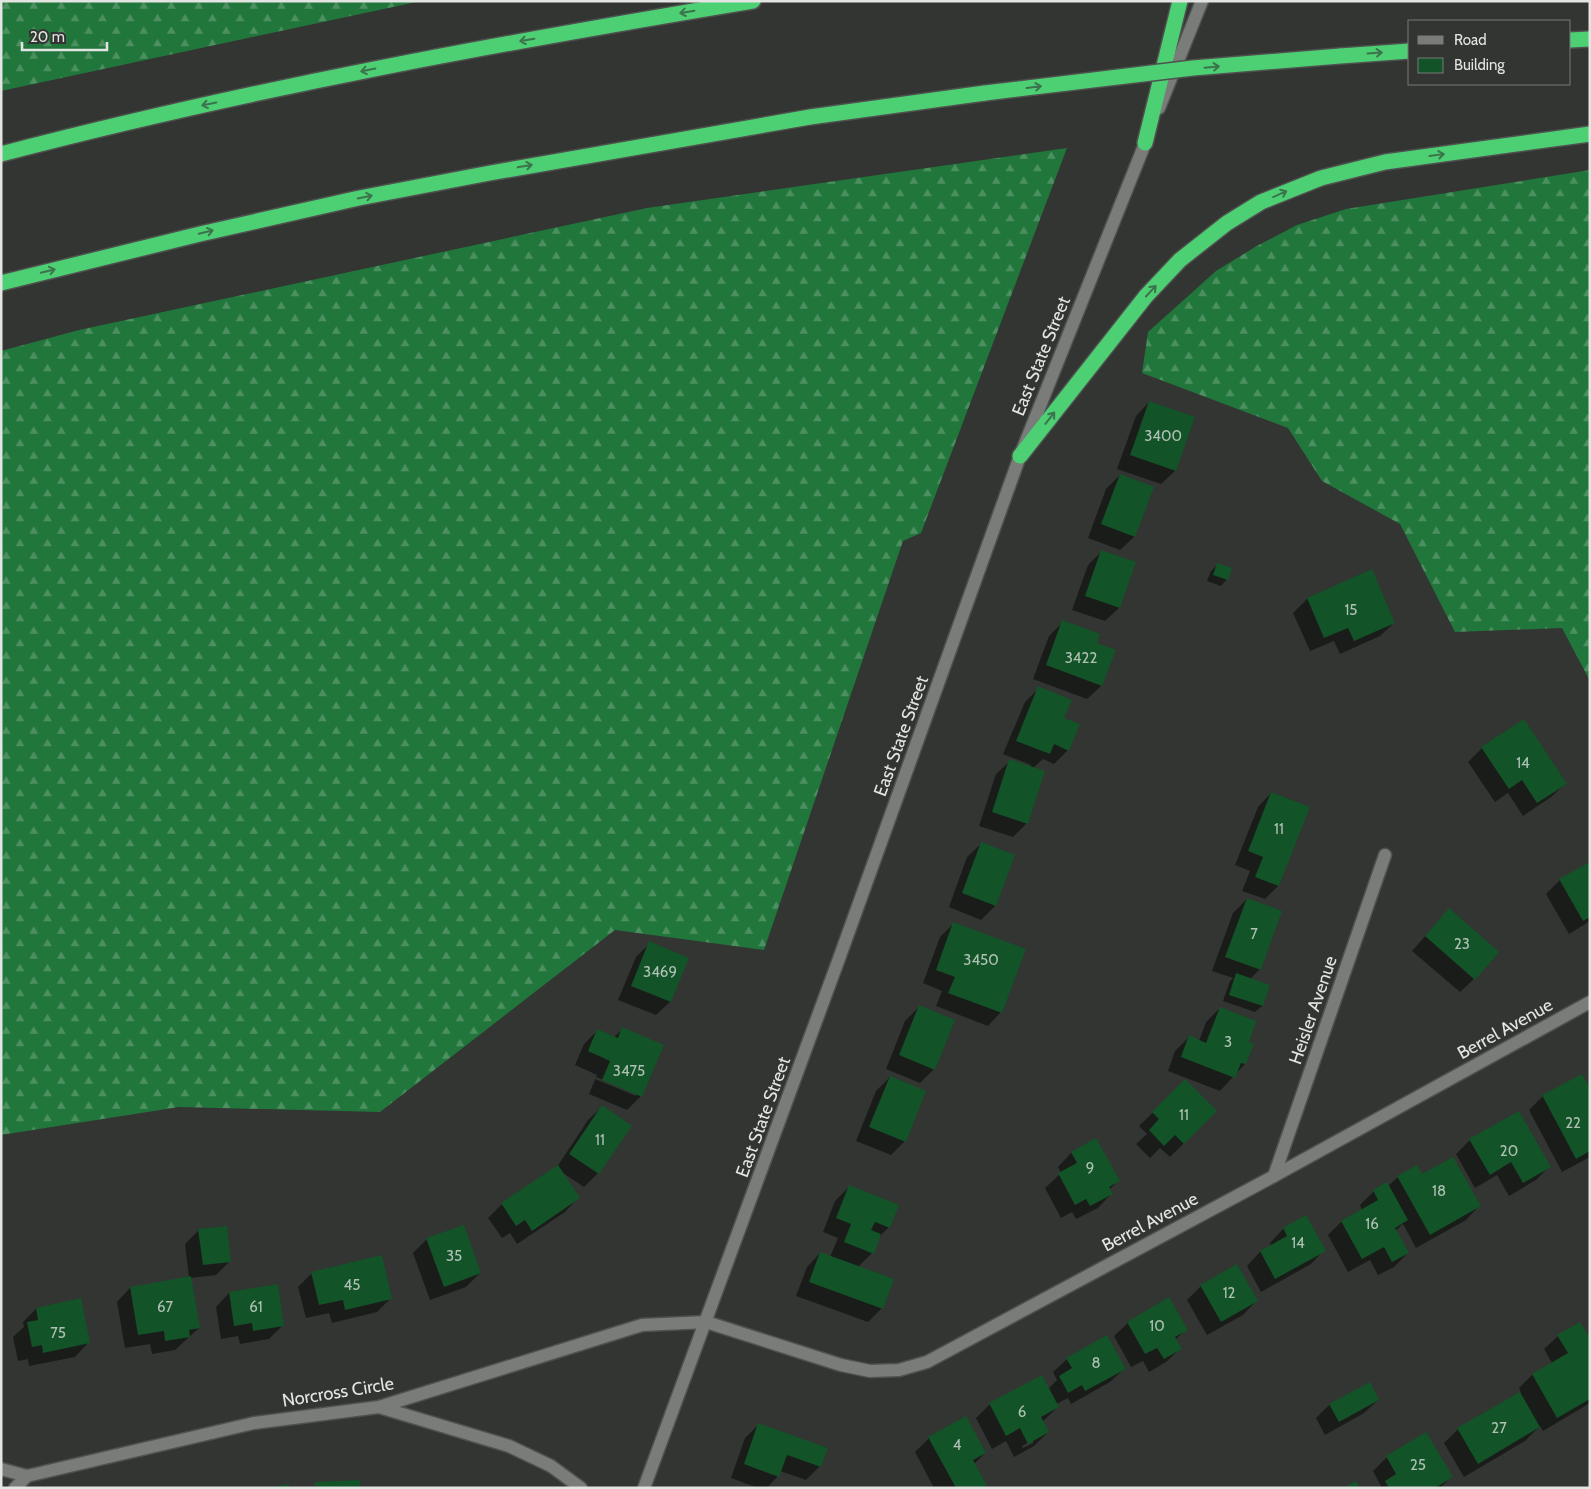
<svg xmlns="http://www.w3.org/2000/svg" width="1591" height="1489" font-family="Cabin,sans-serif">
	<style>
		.forest { fill: url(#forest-firs) }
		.shadow { fill: #0007; fill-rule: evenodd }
		.building { fill: #125327 }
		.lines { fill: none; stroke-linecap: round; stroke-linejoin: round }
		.street-casing { stroke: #4e514e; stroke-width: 15 }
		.secondary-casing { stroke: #4e514e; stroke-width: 15 }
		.highway-casing { stroke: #4e514e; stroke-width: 18 }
		.street { stroke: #797c79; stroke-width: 12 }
		.secondary { stroke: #797c79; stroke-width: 12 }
		.highway { stroke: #4dd073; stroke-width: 15 }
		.highway-bridge-casing { stroke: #4e514e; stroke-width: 18; stroke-linecap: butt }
		.highway-bridge { stroke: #4dd073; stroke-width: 15 }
		.oneway { stroke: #3d734c }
		.labels { text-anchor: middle; stroke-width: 4.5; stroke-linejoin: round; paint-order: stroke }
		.number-label { font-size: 15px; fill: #afc0b4 }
		.street-label { font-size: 18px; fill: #e3e5e3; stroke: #323532 }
	</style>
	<defs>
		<pattern id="forest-firs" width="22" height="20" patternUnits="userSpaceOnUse" patternTransform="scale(1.25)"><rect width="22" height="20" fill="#21763b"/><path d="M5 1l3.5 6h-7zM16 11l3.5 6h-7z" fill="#4c9061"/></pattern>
	</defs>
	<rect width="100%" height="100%" fill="#323532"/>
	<g class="forest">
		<path d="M1 1H421L1 91Z"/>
		<path d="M1067 148 921 533 903 541 764 950 615 930 380 1112 179 1107 1 1135V351L79 330 647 208Z"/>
		<path d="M1590 170V681L1562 628 1455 632 1400 524 1322 481 1288 428 1142 373 1148 332 1216 271 1255 247 1297 225 1346 209Z"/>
	</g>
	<g class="shadow">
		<path d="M1149 402 1194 418 1175 471 1161 484 1117 469 1136 416Z"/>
		<path d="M1120 475 1152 487 1134 537 1120 550 1088 538 1106 489Z"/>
		<path d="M1102 551 1134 563 1119 608 1105 621 1072 610 1088 565Z"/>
		<path d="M1217 565 1227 579 1221 586 1207 581 1211 571Z"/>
		<path d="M1371 571 1394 623 1380 636 1340 654 1334 641 1310 651 1293 613 1307 599Z"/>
		<path d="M1063 622 1096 644 1101 686 1087 699 1033 679 1049 636Z"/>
		<path d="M1039 688 1063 718 1068 750 1054 764 1043 759 1033 768 1027 823 1013 837 979 826 996 774 1010 761 1030 767 1031 765 1003 754 1025 702Z"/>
		<path d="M1482 748 1565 784 1551 797 1523 816 1508 793 1495 802 1468 762Z"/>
		<path d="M1271 793 1278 886 1265 899 1242 891 1250 871 1235 865 1258 807Z"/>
		<path d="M981 844 1014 856 995 906 981 920 949 907 967 857Z"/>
		<path d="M1590 863V921L1569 934 1546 894 1560 880Z"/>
		<path d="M1247 899 1260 969 1250 979 1268 986 1262 1006 1255 1012 1223 1001 1230 981 1233 978 1212 971 1233 913Z"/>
		<path d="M953 924 1001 1012 988 1026 936 1006 942 991 923 983 940 937Z"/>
		<path d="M1436 924 1474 979 1460 992 1412 951Z"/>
		<path d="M650 943 687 958 670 1002 656 1015 618 1000 636 957Z"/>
		<path d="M919 1007 934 1069 920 1083 886 1069 905 1021Z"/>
		<path d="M1220 1008 1247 1043 1245 1064 1220 1091 1168 1071 1175 1051 1189 1037 1199 1041 1206 1022Z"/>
		<path d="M623 1029 641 1096 627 1110 589 1094 597 1075 575 1065 584 1044 598 1030 614 1037ZM596 1077 636 1093V1096L595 1079Z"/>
		<path d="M890 1077 905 1141 891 1155 856 1141 876 1091Z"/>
		<path d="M1185 1081 1216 1111 1170 1157 1160 1148 1150 1158 1136 1144 1147 1134 1139 1126Z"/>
		<path d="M1590 1092V1157L1562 1172 1529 1110 1543 1096Z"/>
		<path d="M602 1107 630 1126 598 1173 584 1187 560 1171 578 1198 565 1212 517 1244 510 1233 502 1238 488 1218 502 1204 557 1167 588 1120Z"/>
		<path d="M1096 1140 1118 1181 1109 1190 1111 1194 1098 1208 1076 1219 1072 1212 1061 1218 1045 1188 1061 1173 1058 1167 1071 1153Z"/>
		<path d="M1470 1140 1549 1167 1536 1180 1509 1196 1497 1175 1475 1188 1456 1154Z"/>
		<path d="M1422 1176 1479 1206 1466 1220 1416 1248 1403 1224 1395 1231 1408 1253 1394 1267 1378 1275 1370 1260 1348 1272 1328 1235 1341 1222 1362 1210 1360 1205 1374 1191 1387 1184 1388 1186 1398 1177Z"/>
		<path d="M849 1187 889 1227 878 1238 872 1253 858 1267 882 1308 868 1322 796 1296 807 1267 820 1253 830 1257 838 1238 823 1232 835 1201Z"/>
		<path d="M1306 1217 1324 1250 1311 1264 1261 1292 1247 1266 1260 1252 1271 1246 1270 1243 1283 1229Z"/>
		<path d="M199 1230 230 1261 216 1275 190 1278 199 1328 175 1350 152 1354 150 1344 125 1348 117 1302 130 1288 189 1278 185 1244Z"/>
		<path d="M427 1239 480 1273 466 1287 430 1300 413 1253Z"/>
		<path d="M312 1273 391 1298 377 1312 332 1323 329 1313 306 1318 298 1287Z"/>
		<path d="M1201 1286 1256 1301 1243 1315 1207 1335 1187 1300Z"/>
		<path d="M229 1293 283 1325 269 1339 240 1344 238 1336 221 1339 216 1307Z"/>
		<path d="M36 1309 88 1343 75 1357 29 1366 28 1359 18 1361 13 1337 24 1327 23 1322Z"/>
		<path d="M1128 1323 1186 1329 1175 1340 1180 1349 1166 1362 1149 1372 1143 1361 1131 1367 1114 1336Z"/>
		<path d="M1558 1336 1590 1341V1403L1543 1431 1540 1426 1525 1441 1464 1477 1444 1443 1458 1429 1521 1393 1519 1388 1532 1375 1552 1363 1544 1349Z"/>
		<path d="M1067 1359 1124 1369 1110 1382 1071 1404 1068 1398 1056 1404 1058 1407 1042 1422 1048 1432 1034 1446 1014 1457 1006 1441 992 1449 976 1418 990 1404 1048 1389 1057 1380 1053 1372ZM1033 1440V1443L1023 1448 1022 1446Z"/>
		<path d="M1378 1400 1364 1413 1325 1435 1316 1418 1329 1405Z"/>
		<path d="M965 1418 985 1453 974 1464 986 1488H934L915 1452 929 1438Z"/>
		<path d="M759 1424 820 1466 806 1480 780 1471 778 1476 767 1488H758L731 1478 745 1438Z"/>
		<path d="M1426 1434 1451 1477 1440 1488H1380L1381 1486 1373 1471 1387 1457Z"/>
	</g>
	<g class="building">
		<path d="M1149 401 1195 417 1176 471 1130 455Z"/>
		<path d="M1120 474 1154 487 1135 537 1101 524Z"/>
		<path d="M1101 550 1136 562 1120 608 1085 596Z"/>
		<path d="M1217 563 1232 568 1228 580 1213 575Z"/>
		<path d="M1372 569 1395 623 1354 641 1348 628 1324 638 1307 598Z"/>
		<path d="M1062 620 1100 634 1097 643 1116 650 1102 686 1046 665Z"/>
		<path d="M1038 686 1072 700 1064 718 1080 724 1069 751 1054 744 1050 754 1016 741Z"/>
		<path d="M1524 719 1567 784 1537 803 1522 780 1509 789 1481 747Z"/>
		<path d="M1009 759 1045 771 1028 824 992 812Z"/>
		<path d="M1271 792 1310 807 1279 886 1255 877 1263 857 1248 851Z"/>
		<path d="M981 842 1015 855 996 906 962 893Z"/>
		<path d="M1590 862V917L1583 921 1559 879Z"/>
		<path d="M1247 898 1282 911 1261 970 1225 957Z"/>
		<path d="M1449 908 1499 952 1475 980 1425 936Z"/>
		<path d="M953 922 1026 949 1002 1013 948 993 955 977 936 970Z"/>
		<path d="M649 941 689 958 671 1002 631 986Z"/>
		<path d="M1236 973 1270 985 1263 1006 1229 995Z"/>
		<path d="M919 1005 955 1020 935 1070 899 1055Z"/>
		<path d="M1220 1007 1256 1021 1249 1042 1254 1044 1246 1064 1241 1063 1235 1078 1181 1057 1189 1035 1206 1043Z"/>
		<path d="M622 1027 664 1045 642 1097 602 1080 610 1061 588 1051 597 1029 618 1038Z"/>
		<path d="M1582 1074 1590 1089V1151L1576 1159 1542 1095Z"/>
		<path d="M890 1076 926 1091 906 1142 869 1127Z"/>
		<path d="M1185 1079 1217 1111 1184 1144 1175 1135 1164 1146 1149 1130 1159 1119 1152 1112Z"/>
		<path d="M602 1105 632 1126 599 1174 569 1154Z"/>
		<path d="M1519 1111 1551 1167 1523 1183 1511 1162 1490 1175 1469 1139Z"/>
		<path d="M1096 1138 1120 1181 1109 1187 1113 1194 1090 1206 1086 1199 1075 1205 1058 1173 1077 1163 1071 1152Z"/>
		<path d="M1453 1157 1481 1206 1430 1235 1397 1176 1417 1165 1422 1174Z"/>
		<path d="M558 1165 580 1198 532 1231 525 1220 516 1226 501 1203Z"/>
		<path d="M1387 1182 1408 1220 1395 1228 1409 1253 1392 1262 1384 1247 1362 1259 1341 1221 1378 1200 1373 1190Z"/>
		<path d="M849 1185 899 1205 890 1228 875 1222 871 1230 881 1234 874 1254 844 1242 851 1224 836 1218Z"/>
		<path d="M1306 1215 1326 1251 1275 1279 1260 1251 1287 1236 1283 1228Z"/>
		<path d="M464 1225 481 1273 444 1287 426 1238Z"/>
		<path d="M227 1226 231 1262 203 1265 198 1229Z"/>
		<path d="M820 1252 894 1279 883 1309 809 1282Z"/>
		<path d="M382 1255 392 1299 345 1310 343 1300 319 1305 311 1272Z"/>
		<path d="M1237 1264 1258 1301 1221 1322 1200 1285Z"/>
		<path d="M191 1276 200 1328 189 1330 190 1337 165 1341 164 1331 138 1335 130 1287Z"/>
		<path d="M278 1284 284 1326 253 1331 252 1323 234 1326 229 1292Z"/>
		<path d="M1169 1297 1188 1330 1175 1337 1182 1349 1164 1359 1157 1348 1145 1354 1127 1322Z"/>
		<path d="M81 1298 90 1343 43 1353 42 1345 32 1347 27 1322 38 1320 36 1308Z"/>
		<path d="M1580 1322 1590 1338V1399L1557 1418 1532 1374 1568 1353 1557 1335Z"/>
		<path d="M1107 1335 1126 1369 1085 1391 1082 1385 1068 1393 1059 1376 1072 1368 1066 1358Z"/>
		<path d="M1042 1375 1059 1407 1041 1417 1049 1432 1028 1444 1020 1428 1006 1436 989 1403Z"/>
		<path d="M1370 1382 1379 1400 1339 1422 1329 1404Z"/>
		<path d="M1520 1392 1540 1427 1478 1464 1457 1428Z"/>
		<path d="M966 1416 986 1453 973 1460 988 1488H956L928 1437Z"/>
		<path d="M758 1423 828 1448 821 1467 787 1455 779 1477 744 1464Z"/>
		<path d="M1426 1432 1453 1477 1435 1488H1389L1385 1481 1396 1474 1386 1456Z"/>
		<path d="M360 1480V1488H315V1482Z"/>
		<path d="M1356 1481 1360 1488H1343Z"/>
		<path d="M289 1484V1488H273V1487Z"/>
	</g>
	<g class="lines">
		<defs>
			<g id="street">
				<path d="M1274 1176 1385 855"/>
				<path d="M379 1407 509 1446 551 1466 581 1488"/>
				<path d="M1 1469 27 1476 254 1423 379 1407 642 1325 706 1322 841 1365 870 1371 899 1370 927 1362 1274 1176 1590 1002"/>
				<path d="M15 1488 27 1476"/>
			</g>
			<g id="secondary">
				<path d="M1159 108 1202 1"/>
				<path d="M644 1488 840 956 1020 456 1148 136"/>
			</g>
			<g id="highway">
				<path d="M1570 40 1590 39"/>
				<path d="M1340 56 1410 51"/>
				<path d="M1145 143 1180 1"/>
				<path d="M1 154C249 89 500 43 753 1"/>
				<path d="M1 283 200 234 359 198 490 173 810 117 985 93"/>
				<path d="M1020 456 1146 296 1180 260 1227 223 1261 202 1321 178 1385 162 1590 134"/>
			</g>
		</defs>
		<use href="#street" class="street-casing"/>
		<use href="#secondary" class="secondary-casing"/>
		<use href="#highway" class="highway-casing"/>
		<use href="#street" class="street"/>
		<use href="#secondary" class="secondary"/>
		<use href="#highway" class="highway"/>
		<defs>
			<path id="highway-bridge" d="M985 93 1193 68 1340 56"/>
		</defs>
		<use href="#highway-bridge" class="highway-bridge-casing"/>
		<use href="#highway-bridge" class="highway-bridge"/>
	</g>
	<defs><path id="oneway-shaft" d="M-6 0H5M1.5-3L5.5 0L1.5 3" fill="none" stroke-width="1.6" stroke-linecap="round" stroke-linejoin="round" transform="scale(1.25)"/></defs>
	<g class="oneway">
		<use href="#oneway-shaft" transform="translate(687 12) rotate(171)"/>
		<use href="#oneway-shaft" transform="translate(527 40) rotate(170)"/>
		<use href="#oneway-shaft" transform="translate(1375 53) rotate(-4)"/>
		<use href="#oneway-shaft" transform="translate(1212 67) rotate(-5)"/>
		<use href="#oneway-shaft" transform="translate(368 70) rotate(169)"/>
		<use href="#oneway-shaft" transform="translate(1034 87) rotate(-7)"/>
		<use href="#oneway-shaft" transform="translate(209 104) rotate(168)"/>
		<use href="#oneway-shaft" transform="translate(1437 155) rotate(-8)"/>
		<use href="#oneway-shaft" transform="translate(525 166) rotate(-10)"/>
		<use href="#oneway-shaft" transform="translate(1280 194) rotate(-24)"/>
		<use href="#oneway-shaft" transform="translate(365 197) rotate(-11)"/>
		<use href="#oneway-shaft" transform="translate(206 232) rotate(-13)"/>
		<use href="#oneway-shaft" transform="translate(48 271) rotate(-14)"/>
		<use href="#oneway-shaft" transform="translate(1151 291) rotate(-47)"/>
		<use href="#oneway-shaft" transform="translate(1050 418) rotate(-52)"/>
	</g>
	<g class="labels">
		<g class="number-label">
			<text x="1163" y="441">3400</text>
			<text x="1351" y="615">15</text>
			<text x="1081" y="663">3422</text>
			<text x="1523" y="768">14</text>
			<text x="1279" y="834">11</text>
			<text x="1254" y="939">7</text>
			<text x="1462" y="949">23</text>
			<text x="981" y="965">3450</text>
			<text x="660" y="977">3469</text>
			<text x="1228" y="1047">3</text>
			<text x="629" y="1076">3475</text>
			<text x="1184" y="1120">11</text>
			<text x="1573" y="1128">22</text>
			<text x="600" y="1145">11</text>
			<text x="1509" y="1156">20</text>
			<text x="1090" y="1173">9</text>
			<text x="1439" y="1196">18</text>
			<text x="1372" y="1229">16</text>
			<text x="1298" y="1248">14</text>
			<text x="454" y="1261">35</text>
			<text x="352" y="1290">45</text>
			<text x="1229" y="1298">12</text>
			<text x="165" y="1312">67</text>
			<text x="256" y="1312">61</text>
			<text x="1157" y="1331">10</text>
			<text x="58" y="1338">75</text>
			<text x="1096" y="1368">8</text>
			<text x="1022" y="1417">6</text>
			<text x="1499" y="1433">27</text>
			<text x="957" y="1450">4</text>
			<text x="1418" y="1470">25</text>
		</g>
		<g class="street-label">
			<text transform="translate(1041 356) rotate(-68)" y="6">East State Street</text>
			<text transform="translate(901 736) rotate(-70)" y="6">East State Street</text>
			<text transform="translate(1313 1010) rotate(-71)" y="6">Heisler Avenue</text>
			<text transform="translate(1505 1029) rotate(-29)" y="6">Berrel Avenue</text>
			<text transform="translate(763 1117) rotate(-70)" y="6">East State Street</text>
			<text transform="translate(1150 1222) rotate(-28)" y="6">Berrel Avenue</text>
			<text transform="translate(338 1392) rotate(-9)" y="6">Norcross Circle</text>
		</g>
	</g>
	<rect width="1591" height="1489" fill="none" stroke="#e3e5e3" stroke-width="5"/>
	<rect x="1408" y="20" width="162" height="65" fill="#323532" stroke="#797b79"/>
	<rect x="1418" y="36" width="25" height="8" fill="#797c79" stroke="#797b79"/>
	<text x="1454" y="45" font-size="15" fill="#e3e5e3">Road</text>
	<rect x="1418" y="58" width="25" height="15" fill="#125327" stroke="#797b79"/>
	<text x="1454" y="70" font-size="15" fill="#e3e5e3">Building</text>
	<path d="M22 42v8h85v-8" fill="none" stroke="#e3e5e3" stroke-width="2.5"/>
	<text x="30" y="42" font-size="15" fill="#e3e5e3" stroke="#323532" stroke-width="4" paint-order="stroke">20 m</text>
</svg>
